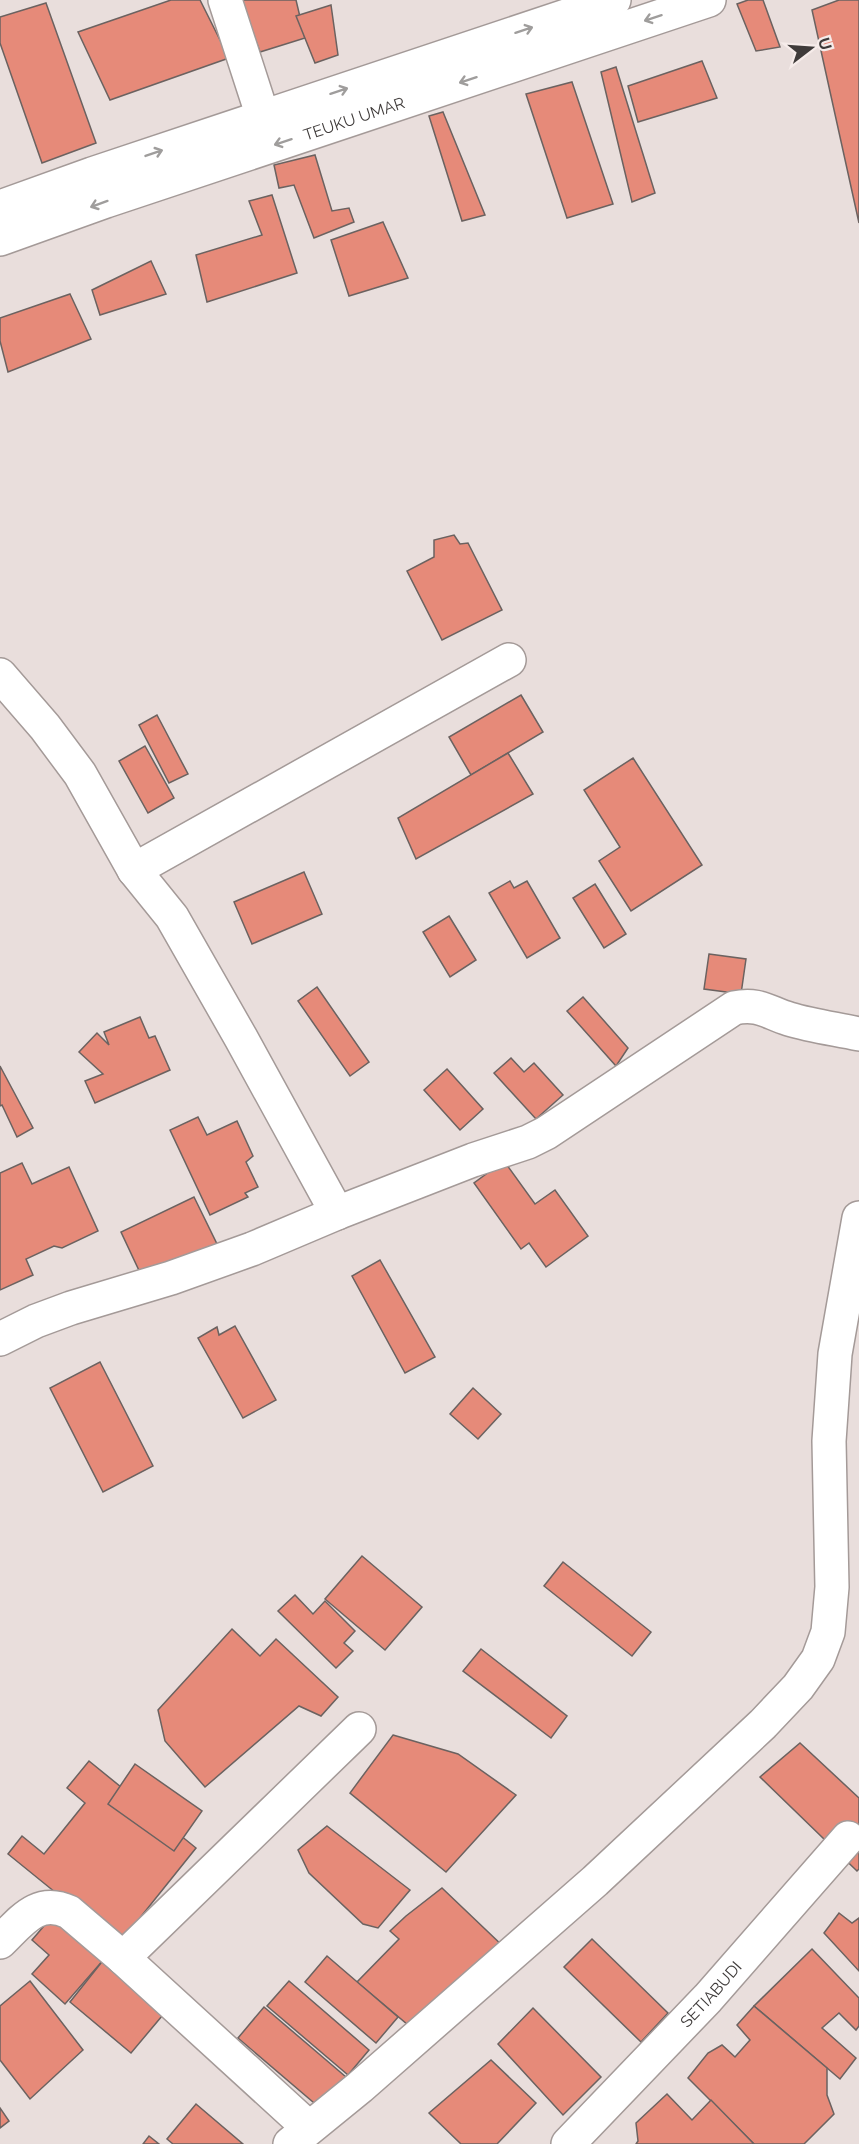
<svg xmlns="http://www.w3.org/2000/svg" width="859" height="2144" font-family="Raleway,sans-serif">
	<style>
		.building { fill: #e68a79; stroke: #6b6260; stroke-width: 1.5 }
		.lines { fill: none; stroke-linecap: round; stroke-linejoin: round }
		.minor-casing { stroke: #a49a98; stroke-width: 36 }
		.highway-casing { stroke: #a49a98; stroke-width: 36 }
		.minor { stroke: #fff; stroke-width: 33 }
		.highway { stroke: #fff; stroke-width: 33 }
		.oneway { stroke: #9f9d9c }
		.labels { text-anchor: middle; stroke-width: 4.5; stroke-linejoin: round; paint-order: stroke }
		.street-label { font-size: 16px; fill: #3f3b3a; stroke: #f6ecea }
	</style>
	<rect width="100%" height="100%" fill="#e9dedc"/>
	<g class="building">
		<path d="M171 0H200L229 58 110 100 78 32Z"/>
		<path d="M241 0H296L305 38 260 52Z"/>
		<path d="M748 0H763L780 47 756 51 737 4Z"/>
		<path d="M839 0H859V223L812 10Z"/>
		<path d="M46 3 96 143 42 163 0 43V17Z"/>
		<path d="M331 5 338 55 315 63 296 16Z"/>
		<path d="M702 61 717 98 638 122 628 86Z"/>
		<path d="M616 67 655 193 632 202 601 72Z"/>
		<path d="M572 82 613 204 567 218 526 94Z"/>
		<path d="M443 112 485 215 462 221 429 116Z"/>
		<path d="M315 155 332 211 349 208 354 222 314 238 294 185 279 188 274 165Z"/>
		<path d="M272 195 297 273 207 302 196 255 262 235 249 201Z"/>
		<path d="M383 222 408 278 349 296 331 240Z"/>
		<path d="M151 261 166 294 100 315 92 290Z"/>
		<path d="M70 294 91 339 8 372 0 341V318Z"/>
		<path d="M454 535 460 544 468 543 502 610 442 640 407 571 434 557V540Z"/>
		<path d="M521 695 543 732 471 775 449 737Z"/>
		<path d="M157 715 188 774 169 783 139 725Z"/>
		<path d="M145 746 174 798 148 813 119 761Z"/>
		<path d="M508 753 533 794 416 859 398 818Z"/>
		<path d="M633 758 702 865 631 911 599 861 620 847 584 790Z"/>
		<path d="M304 872 322 914 252 944 234 902Z"/>
		<path d="M510 881 514 888 527 881 560 938 527 958 489 893Z"/>
		<path d="M595 884 626 934 604 948 573 898Z"/>
		<path d="M449 916 476 960 450 977 423 932Z"/>
		<path d="M709 954 746 959 741 994 704 989Z"/>
		<path d="M317 987 369 1062 350 1076 298 1001Z"/>
		<path d="M583 997 628 1048 616 1066 567 1011Z"/>
		<path d="M140 1017 149 1038 155 1036 170 1070 95 1103 85 1081 103 1074 79 1052 97 1033 109 1045 104 1032Z"/>
		<path d="M511 1058 524 1072 534 1063 563 1095 536 1119 494 1073Z"/>
		<path d="M0 1066 33 1128 17 1137 2 1105 0 1106Z"/>
		<path d="M447 1069 483 1109 460 1130 424 1090Z"/>
		<path d="M198 1117 207 1135 237 1121 253 1156 246 1162 258 1187 245 1193 248 1197 210 1215 170 1130Z"/>
		<path d="M504 1161 535 1204 555 1190 588 1236 546 1267 529 1243 521 1249 474 1183Z"/>
		<path d="M22 1163 32 1184 69 1167 98 1231 62 1248 54 1246 26 1259 33 1275 0 1290V1173Z"/>
		<path d="M194 1197 217 1244 143 1279 121 1232Z"/>
		<path d="M380 1260 435 1357 405 1373 352 1276Z"/>
		<path d="M235 1326 276 1400 243 1418 198 1338 217 1327 219 1335Z"/>
		<path d="M100 1362 153 1466 103 1492 50 1388Z"/>
		<path d="M473 1388 501 1414 478 1439 450 1414Z"/>
		<path d="M362 1556 422 1607 385 1650 325 1599Z"/>
		<path d="M563 1562 651 1632 632 1656 544 1586Z"/>
		<path d="M295 1595 313 1614 325 1601 355 1631 344 1643 353 1651 336 1668 278 1611Z"/>
		<path d="M232 1629 260 1656 276 1639 338 1697 321 1716 299 1706 205 1787 165 1741 158 1710Z"/>
		<path d="M481 1649 567 1716 551 1738 463 1671Z"/>
		<path d="M393 1735 458 1754 516 1795 446 1872 350 1793Z"/>
		<path d="M800 1743 859 1798V1869L857 1871 760 1777Z"/>
		<path d="M89 1761 196 1848 119 1944 8 1854 22 1836 44 1854 85 1803 67 1788Z"/>
		<path d="M135 1764 202 1811 174 1851 108 1804Z"/>
		<path d="M327 1826 410 1890 378 1928 363 1924 309 1873 298 1850Z"/>
		<path d="M442 1888 507 1950 420 2035 357 1982 399 1939 390 1931 406 1916Z"/>
		<path d="M55 1913 105 1958 65 2004 32 1974 49 1955 32 1940Z"/>
		<path d="M839 1913 852 1923 859 1918V1971L824 1933Z"/>
		<path d="M592 1939 668 2013 641 2042 564 1967Z"/>
		<path d="M812 1949 859 1998V2026L856 2030 839 2013 822 2028 856 2058 840 2079 754 2006Z"/>
		<path d="M327 1956 398 2017 376 2043 305 1982Z"/>
		<path d="M105 1958 167 2010 131 2053 70 2002Z"/>
		<path d="M30 1981 83 2050 30 2099 0 2060V2006Z"/>
		<path d="M289 1981 369 2050 348 2075 267 2006Z"/>
		<path d="M754 2006 827 2068V2095L834 2114 804 2144H754L688 2078 708 2053 722 2045 735 2057 750 2040 737 2025Z"/>
		<path d="M264 2007 346 2077 320 2108 238 2038Z"/>
		<path d="M533 2008 601 2077 563 2115 498 2044Z"/>
		<path d="M491 2060 536 2103 497 2144H461L429 2113Z"/>
		<path d="M667 2094 692 2120 711 2100 754 2144H636L638 2141 636 2123Z"/>
		<path d="M196 2104 243 2144H173L167 2139Z"/>
		<path d="M0 2108 9 2121 0 2128Z"/>
		<path d="M149 2136 159 2144H143Z"/>
	</g>
	<g class="lines">
		<defs>
			<g id="minor">
				<path d="M225 0 263 117"/>
				<path d="M0 675 45 727 80 774 134 870 172 917 241 1038 337 1213 252 1249 171 1278 71 1308 36 1321 0 1339"/>
				<path d="M134 870 509 660"/>
				<path d="M337 1213 473 1160 528 1142 546 1133 734 1008C759 1003 767 1012 789 1019 812 1026 836 1029 859 1034"/>
				<path d="M0 1942C21 1922 37 1897 69 1912L123 1958 308 2127"/>
				<path d="M123 1958 359 1729"/>
				<path d="M290 2144 360 2087 595 1881 763 1724 798 1687 818 1659 828 1632 832 1587 829 1441 835 1354 859 1218"/>
				<path id="s1" d="M568 2144 708 1998 848 1838"/>
			</g>
			<g id="highway">
				<path d="M0 207 92 174 614 0"/>
				<path id="s2" d="M0 239 106 201 709 0"/>
			</g>
		</defs>
		<use href="#minor" class="minor-casing"/>
		<use href="#highway" class="highway-casing"/>
		<use href="#minor" class="minor"/>
		<use href="#highway" class="highway"/>
	</g>
	<defs><path id="oneway-shaft" d="M-6 0H5M1.5-3L5.5 0L1.5 3" fill="none" stroke-width="1.6" stroke-linecap="round" stroke-linejoin="round" transform="scale(1.5)"/></defs>
	<g class="oneway">
		<use href="#oneway-shaft" transform="translate(653 18) rotate(162)"/>
		<use href="#oneway-shaft" transform="translate(524 30) rotate(-18)"/>
		<use href="#oneway-shaft" transform="translate(468 80) rotate(162)"/>
		<use href="#oneway-shaft" transform="translate(339 91) rotate(-18)"/>
		<use href="#oneway-shaft" transform="translate(283 142) rotate(162)"/>
		<use href="#oneway-shaft" transform="translate(154 153) rotate(-19)"/>
		<use href="#oneway-shaft" transform="translate(99 204) rotate(160)"/>
	</g>
	<g class="labels">
		<g class="street-label">
			<text dy="6" stroke="none"><textPath href="#s2" startOffset="374">TEUKU UMAR</textPath></text>
			<text dy="6" stroke="none"><textPath href="#s1" startOffset="207">SETIABUDI</textPath></text>
		</g>
	</g>
	<g transform="translate(811 48) rotate(73)" stroke="#f6ecea" stroke-width="4.5" paint-order="stroke">
	<path d="M0-4.5L10 22L0 15L-10 22Z" fill="#3f3b3a"/>
	<text y="-9" font-size="16" font-weight="bold" text-anchor="middle" fill="#3f3b3a">U</text>
	</g>
</svg>
